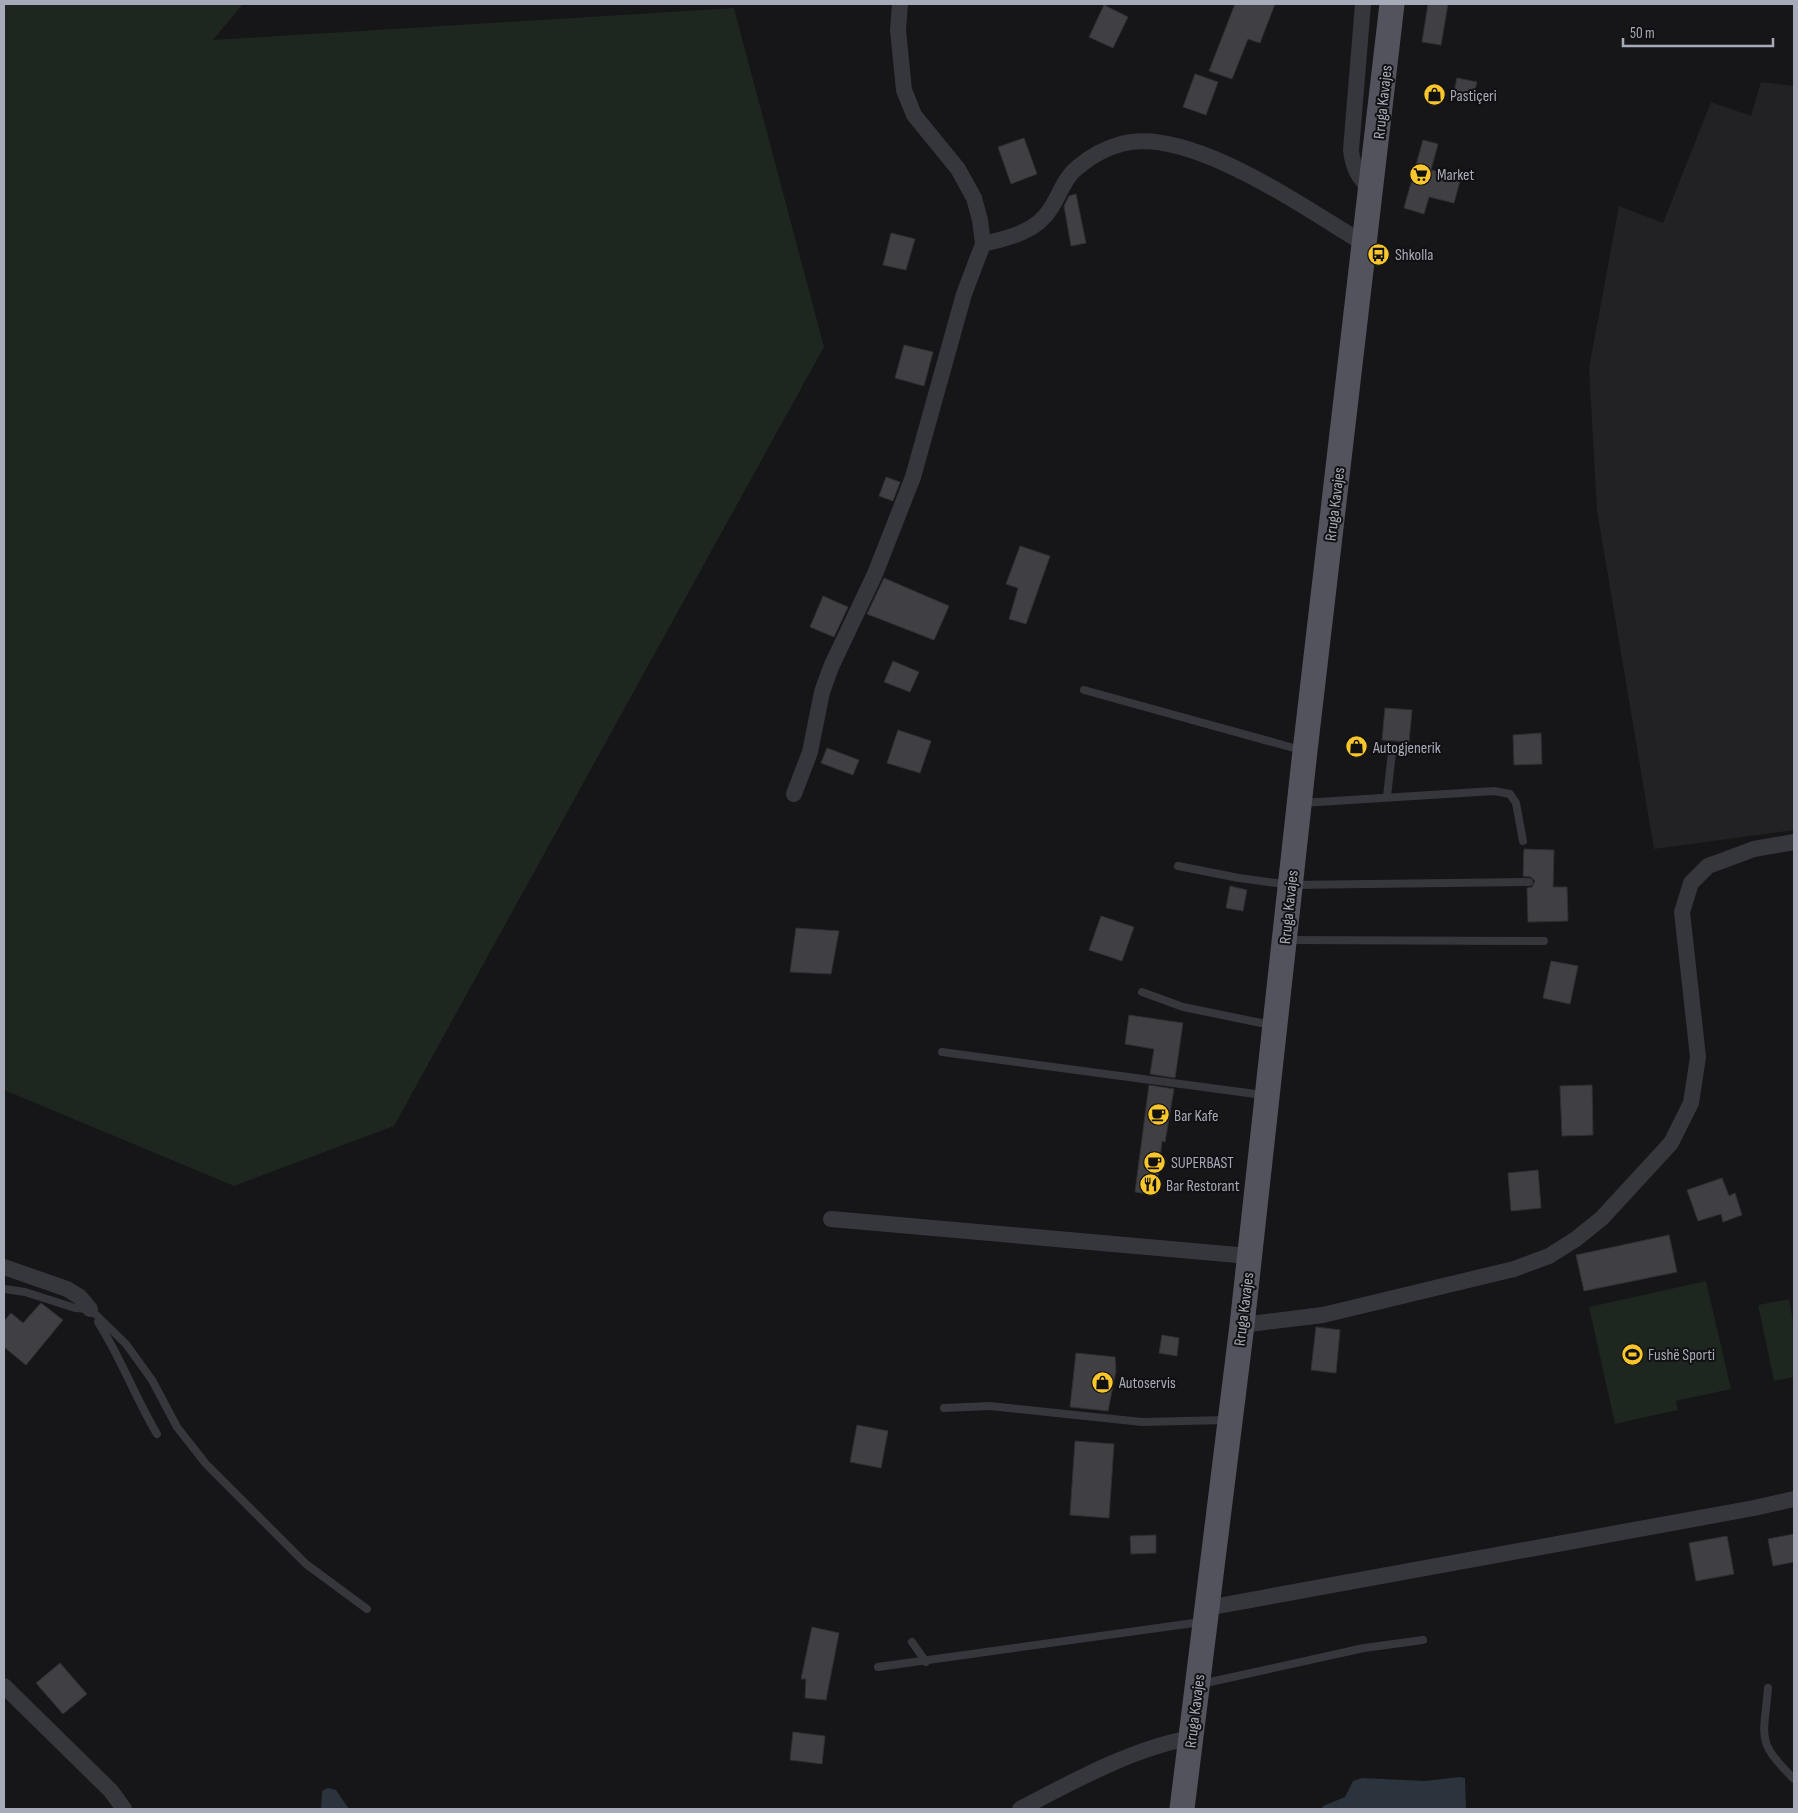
<svg xmlns="http://www.w3.org/2000/svg" width="1798" height="1813" font-family="'Sofia Sans Condensed',sans-serif">
	<style>
		.built { fill: #222124 }
		.green { fill: #1d261f }
		.water { fill: #2b333c }
		.building { fill: #403f44; stroke: #302f34 }
		.lines { fill: none; stroke-linecap: round; stroke-linejoin: round }
		.lane { stroke: #36373d; stroke-width: 8 }
		.street { stroke: #36373d; stroke-width: 16 }
		.primary { stroke: #52535c; stroke-width: 25 }
		.labels { text-anchor: middle; stroke-width: 4; stroke-linejoin: round; paint-order: stroke }
		.poi-label { font-size: 16px; fill: #a7aab8; stroke: #111012; text-anchor: start }
		.street-label { font-size: 16px; fill: #a7aab8; stroke: #111012 }
	</style>
	<rect width="100%" height="100%" fill="#161517"/>
	<path class="built" d="M1761 82 1794 86V830L1654 849 1597 510 1589 368 1619 206 1663 223 1711 102 1751 116Z"/>
	<g class="green">
		<path d="M4 4H243L213 40 734 8 824 347 394 1126 234 1186 4 1090Z"/>
		<path d="M1706 1281 1731 1389 1676 1401 1678 1410 1615 1424 1589 1307Z"/>
		<path d="M1789 1299 1794 1326V1377L1774 1381 1758 1305Z"/>
	</g>
	<g class="water">
		<path d="M1459 1777 1465 1778 1466 1809H1322L1323 1806 1345 1797 1353 1781 1362 1778 1425 1781Z"/>
		<path d="M328 1788 336 1790 349 1809H321L322 1791Z"/>
	</g>
	<g class="building">
		<path d="M1235 4H1275L1260 43 1248 39 1232 79 1209 71Z"/>
		<path d="M1428 4H1448L1441 45 1422 42Z"/>
		<path d="M1104 5 1128 17 1113 48 1089 37Z"/>
		<path d="M1195 74 1218 82 1206 115 1183 107Z"/>
		<path d="M1457 78 1477 82 1472 100 1453 96Z"/>
		<path d="M1024 138 1037 174 1011 184 998 147Z"/>
		<path d="M1423 140 1438 144 1431 170 1461 177 1454 203 1429 197 1424 214 1404 208Z"/>
		<path d="M1076 194 1086 243 1071 246 1064 206 1069 196Z"/>
		<path d="M891 233 915 239 906 270 883 265Z"/>
		<path d="M904 345 933 352 924 386 895 378Z"/>
		<path d="M886 477 900 482 893 501 879 496Z"/>
		<path d="M1020 546 1050 556 1026 624 1009 619 1018 588 1006 584Z"/>
		<path d="M884 578 949 606 934 640 867 614Z"/>
		<path d="M823 596 848 607 834 637 810 627Z"/>
		<path d="M893 661 919 672 910 692 884 682Z"/>
		<path d="M1385 708 1412 710 1409 742 1382 740Z"/>
		<path d="M898 730 931 741 920 773 887 763Z"/>
		<path d="M1541 733 1542 764 1514 765 1513 735Z"/>
		<path d="M827 748 859 760 853 775 821 763Z"/>
		<path d="M1524 849 1554 850 1553 887H1567L1568 921 1528 922 1527 888 1532 887 1535 881 1531 877 1523 876Z"/>
		<path d="M1230 886 1247 890 1243 911 1226 908Z"/>
		<path d="M1101 916 1134 927 1122 961 1089 950Z"/>
		<path d="M796 928 839 931 831 974 790 972Z"/>
		<path d="M1551 961 1578 966 1570 1004 1543 998Z"/>
		<path d="M1129 1015 1183 1023 1175 1078 1150 1074 1154 1049 1125 1044Z"/>
		<path d="M1149 1085 1174 1089 1165 1142 1162 1141 1156 1195 1135 1192Z"/>
		<path d="M1592 1085 1593 1135 1562 1136 1560 1086Z"/>
		<path d="M1538 1170 1541 1208 1511 1211 1508 1173Z"/>
		<path d="M1722 1178 1729 1196 1735 1193 1742 1215 1723 1222 1721 1214 1698 1221 1687 1190Z"/>
		<path d="M1669 1235 1677 1272 1584 1291 1576 1255Z"/>
		<path d="M41 1303 63 1320 26 1365 4 1347V1321L11 1313 23 1323Z"/>
		<path d="M1316 1327 1340 1330 1336 1373 1311 1370Z"/>
		<path d="M1162 1335 1179 1338 1177 1356 1159 1353Z"/>
		<path d="M1076 1353 1115 1357 1116 1371 1108 1411 1070 1407Z"/>
		<path d="M857 1425 888 1431 881 1468 850 1462Z"/>
		<path d="M1075 1441 1114 1444 1109 1518 1070 1515Z"/>
		<path d="M1794 1534V1562L1773 1566 1768 1539Z"/>
		<path d="M1156 1535V1553L1131 1554 1130 1536Z"/>
		<path d="M1727 1536 1734 1574 1696 1581 1689 1543Z"/>
		<path d="M812 1627 839 1633 826 1700 805 1698 806 1679H801Z"/>
		<path d="M60 1663 87 1694 63 1714 36 1683Z"/>
		<path d="M793 1732 825 1736 822 1764 790 1760Z"/>
	</g>
	<g class="lines">
		<g class="lane">
			<path d="M1084 690 1301 750"/>
			<path d="M1387 796 1392 753"/>
			<path d="M1302 803 1494 791 1510 794 1516 803 1523 841"/>
			<path d="M1178 866 1239 878 1291 885 1529 882"/>
			<path d="M1287 940 1544 941"/>
			<path d="M1142 992 1183 1007 1271 1025"/>
			<path d="M942 1052 1263 1095"/>
			<path d="M4 1289 25 1292 75 1308 90 1309 126 1344 152 1380 177 1427 206 1464 306 1564 367 1609"/>
			<path d="M98 1322C121 1358 135 1397 157 1434"/>
			<path d="M944 1408 990 1406 1142 1422 1226 1420"/>
			<path d="M912 1642 926 1662"/>
			<path d="M878 1667 1201 1622"/>
			<path d="M1201 1684 1364 1648 1423 1640"/>
			<path d="M1768 1688C1764 1738 1755 1741 1794 1779"/>
		</g>
		<g class="street">
			<path d="M1363 4 1351 150C1353 169 1359 178 1372 191"/>
			<path d="M983 244C1008 238 1037 232 1051 208 1060 194 1065 177 1078 167 1090 157 1106 148 1121 144 1190 125 1307 210 1365 244"/>
			<path d="M794 794 810 752 822 692 831 667 875 574 913 477 964 294 983 244 980 220 974 198 958 169 914 115 904 90 898 30 900 4"/>
			<path d="M831 1219 1249 1256"/>
			<path d="M4 1267 67 1289 80 1297 90 1309"/>
			<path d="M1242 1325 1323 1315 1514 1269 1549 1256 1576 1239 1602 1218 1671 1143 1691 1103 1698 1057 1682 912 1691 883 1708 866 1754 849 1794 842"/>
			<path d="M1207 1608 1754 1508 1794 1499"/>
			<path d="M4 1686 111 1791 124 1809"/>
			<path d="M1020 1809C1074 1781 1131 1749 1190 1738"/>
		</g>
		<path class="primary" d="M1182 1809 1242 1325 1305 751 1392 4"/>
	</g>
	<defs>
		<symbol id="shop-disc" viewBox="-11 -11 22 22"><circle r="9.5" fill="#f9c72c" stroke="#111012"/><path d="M-5-2.5h2.3a2.7 3.5 0 0 1 5.4 0H5L5.5 6h-11ZM-1.5-2.5h3a1.5 2.3 0 0 0-3 0Z" fill="#111"/></symbol>
		<symbol id="supermarket-disc" viewBox="-11 -11 22 22"><circle r="9.5" fill="#f9c72c" stroke="#111012"/><path d="M-6-5.5h2.5l.6 2H6L4.5 2H-2.5L-4.4-4H-6ZM-1.5 3.2a1.3 1.3 0 1 0 .1 0ZM3 3.2a1.3 1.3 0 1 0 .1 0Z" fill="#111"/></symbol>
		<symbol id="bus-disc" viewBox="-11 -11 22 22"><circle r="9.5" fill="#f9c72c" stroke="#111012"/><path d="M-5-6H5V4H4V6H2V4H-2V6H-4V4H-5ZM-3.5-4V0h7V-4ZM-3.5 1.2v1.5H-2V1.2ZM2 1.2v1.5H3.5V1.2Z" fill="#111"/></symbol>
		<symbol id="cafe-disc" viewBox="-11 -11 22 22"><circle r="9.5" fill="#f9c72c" stroke="#111012"/><path d="M-5.5-4.5H6V0H3Q3 3.5 0 3.5H-2.5Q-5.5 3.5-5.5 0ZM3-3.2v2h1.7v-2ZM-6 4.5H4V6H-6Z" fill="#111"/></symbol>
		<symbol id="restaurant-disc" viewBox="-11 -11 22 22"><circle r="9.5" fill="#f9c72c" stroke="#111012"/><path d="M-5-6h1v4h1v-4h1v4h1v-4h1v5L-1.5 .5V6h-2V.5L-5-1ZM5-6V6H3V1.5H1.5Q1.5-4 5-6Z" fill="#111"/></symbol>
		<symbol id="stadium-disc" viewBox="-11 -11 22 22"><circle r="9.5" fill="#f9c72c" stroke="#111012"/><path d="M0-5a6.5 5 0 1 0 0 10a6.5 5 0 1 0 0-10ZM-3.5-1.8h7v3.6h-7Z" fill="#111"/></symbol>
	</defs>
	<g fill-rule="evenodd">
		<use href="#shop-disc" x="1422" y="82" width="25" height="25"/>
		<use href="#supermarket-disc" x="1408" y="162" width="25" height="25"/>
		<use href="#bus-disc" x="1366" y="242" width="25" height="25"/>
		<use href="#shop-disc" x="1344" y="734" width="25" height="25"/>
		<use href="#cafe-disc" x="1146" y="1102" width="25" height="25"/>
		<use href="#cafe-disc" x="1142" y="1150" width="25" height="25"/>
		<use href="#restaurant-disc" x="1138" y="1172" width="25" height="25"/>
		<use href="#stadium-disc" x="1620" y="1342" width="25" height="25"/>
		<use href="#shop-disc" x="1090" y="1370" width="25" height="25"/>
	</g>
	<g class="labels">
		<g class="poi-label">
			<text x="1450" y="101">Pastiçeri</text>
			<text x="1437" y="180">Market</text>
			<text x="1395" y="260">Shkolla</text>
			<text x="1373" y="753">Autogjenerik</text>
			<text x="1174" y="1121">Bar Kafe</text>
			<text x="1171" y="1168">SUPERBAST</text>
			<text x="1166" y="1191">Bar Restorant</text>
			<text x="1648" y="1360">Fushë Sporti</text>
			<text x="1119" y="1388">Autoservis</text>
		</g>
		<g class="street-label">
			<text transform="translate(1382 102) rotate(-84)" y="6">Rruga Kavajes</text>
			<text transform="translate(1334 504) rotate(-83)" y="6">Rruga Kavajes</text>
			<text transform="translate(1288 907) rotate(-84)" y="6">Rruga Kavajes</text>
			<text transform="translate(1243 1309) rotate(-83)" y="6">Rruga Kavajes</text>
			<text transform="translate(1194 1711) rotate(-83)" y="6">Rruga Kavajes</text>
		</g>
	</g>
	<rect width="1798" height="1813" fill="none" stroke="#a7aab8" stroke-width="10"/>
	<path d="M1623 38v8h150v-8" fill="none" stroke="#a7aab8" stroke-width="2.5"/>
	<text x="1630" y="38" font-size="15" fill="#a7aab8" stroke="#111012" stroke-width="4" paint-order="stroke">50 m</text>
</svg>
